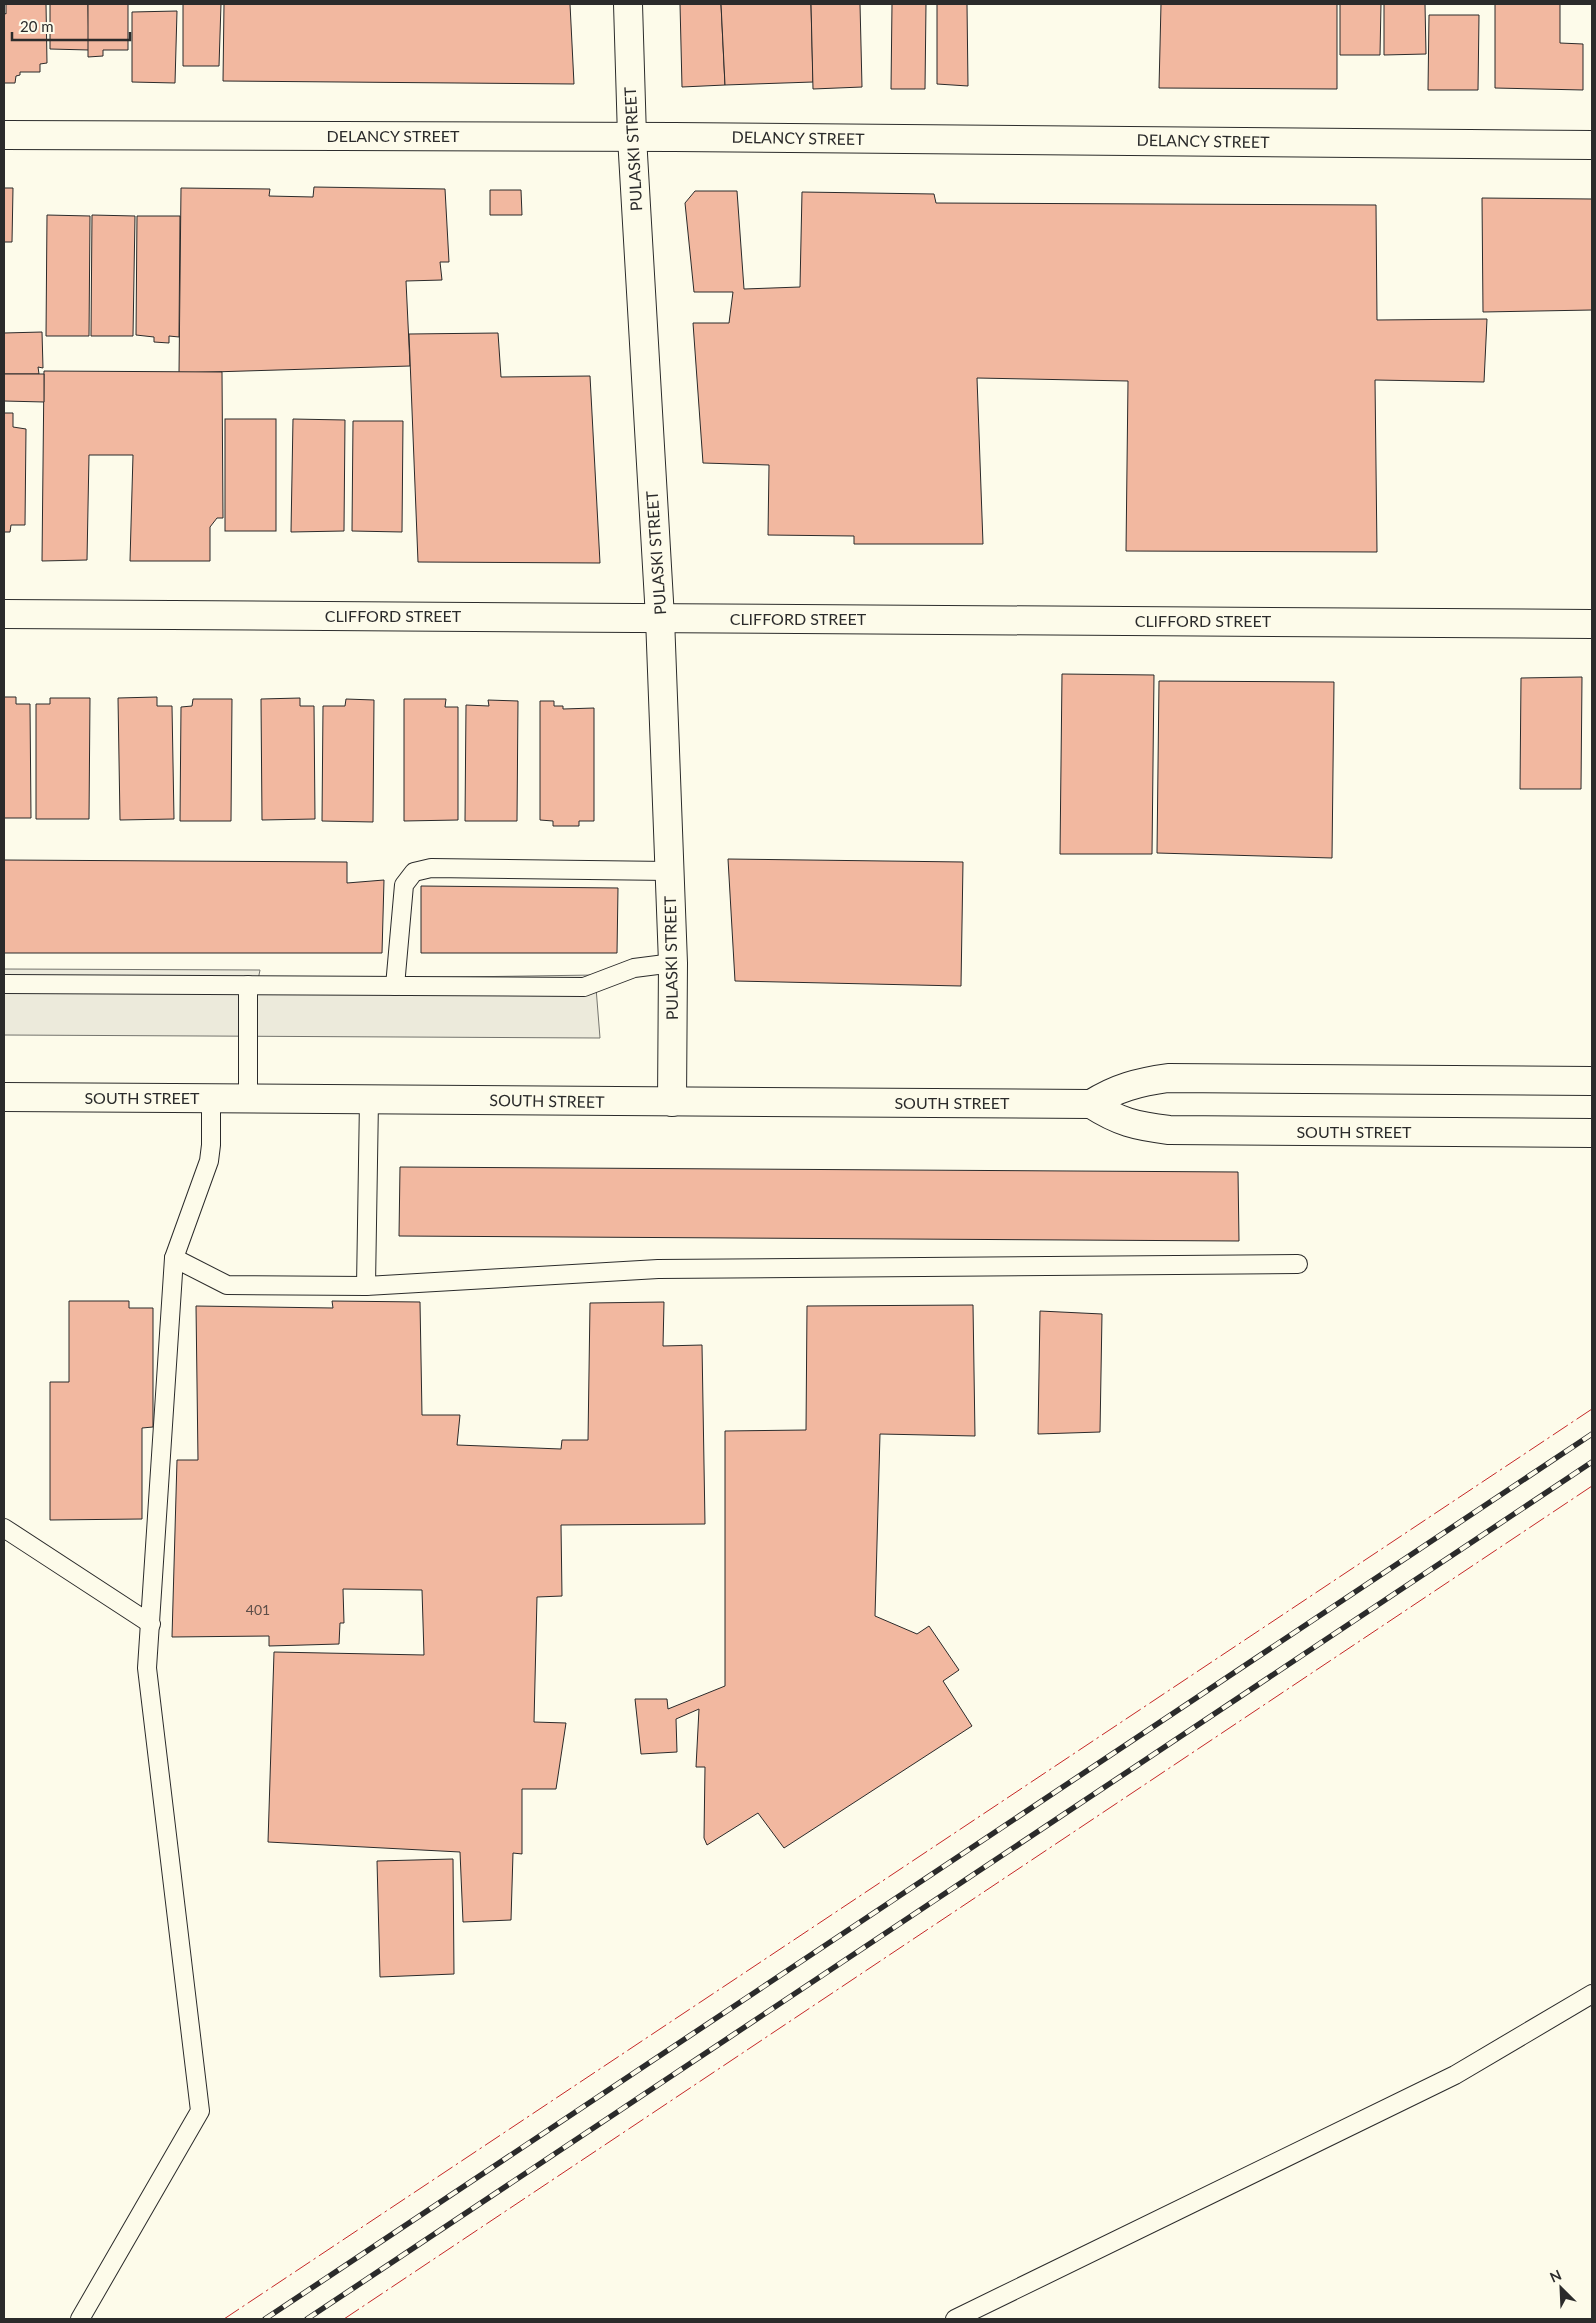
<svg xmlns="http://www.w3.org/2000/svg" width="1596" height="2323" font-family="Lato,sans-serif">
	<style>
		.parking { fill: #eceadb; stroke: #74746e }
		.building { fill: #f2b8a0; stroke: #2b2b2b }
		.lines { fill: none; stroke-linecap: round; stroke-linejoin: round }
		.lane-casing { stroke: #2b2b2b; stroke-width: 20 }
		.street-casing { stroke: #2b2b2b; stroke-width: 30 }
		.secondary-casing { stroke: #2b2b2b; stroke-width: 30 }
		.lane { stroke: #fdfbea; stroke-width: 18 }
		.street { stroke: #fdfbea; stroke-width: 28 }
		.secondary { stroke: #fdfbea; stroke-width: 28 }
		.rail-casing { stroke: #2b2b2b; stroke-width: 5.5 }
		.rail { stroke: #fdfbea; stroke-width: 4; stroke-dasharray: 11; stroke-linecap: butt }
		.power { stroke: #c62828; stroke-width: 1; stroke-dasharray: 18 4 2.5 4; stroke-linecap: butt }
		.labels { text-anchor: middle; stroke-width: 4; stroke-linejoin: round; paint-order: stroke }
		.number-label { font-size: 14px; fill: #5d4e48 }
		.street-label { font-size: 16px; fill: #2b2b2b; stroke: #fdfbea }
	</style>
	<rect width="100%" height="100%" fill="#fdfbea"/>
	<path class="parking" d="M4 969 260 970 258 980 595 975 600 1038 4 1035Z"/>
	<g class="building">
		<path d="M6 4H46L47 63 40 64V72H20V75L16 76 15 83H4V13L6 14Z"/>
		<path d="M50 4H88L89 50 50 49Z"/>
		<path d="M88 4H128V50H103V56L88 57Z"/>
		<path d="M183 4H221L219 66H183Z"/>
		<path d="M224 4H570L574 84 223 81Z"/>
		<path d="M680 4H721L725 85 682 87Z"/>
		<path d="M721 4H811L813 82 725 85Z"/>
		<path d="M811 4H860L862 87 813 89Z"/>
		<path d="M892 4H926L925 89H891Z"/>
		<path d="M937 4H967L968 86 937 84Z"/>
		<path d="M1161 4H1337V89L1159 88Z"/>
		<path d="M1340 4H1381L1380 55H1340Z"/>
		<path d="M1384 4H1425L1426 54 1384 55Z"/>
		<path d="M1495 4H1560V43L1583 44V90L1495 88Z"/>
		<path d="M177 11 175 83 132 82V12Z"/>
		<path d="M1429 15H1479L1478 90H1428Z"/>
		<path d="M314 187 445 189 449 262H440L442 280 406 281 410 366 179 373 181 188 270 189 269 196 313 197Z"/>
		<path d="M4 188H13L12 242H4Z"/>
		<path d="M490 190H521L522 215H490Z"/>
		<path d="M695 191H737L744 289 800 287 802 192 934 194 936 203 1376 205 1377 320 1487 319 1484 382 1375 380 1377 552 1126 551 1128 381 977 378 983 544H854V536L768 535 769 465 703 463 693 323H729L733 292H694L685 203Z"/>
		<path d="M1482 198 1592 199V310L1483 312Z"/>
		<path d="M47 215 90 216 89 336H46Z"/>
		<path d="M92 215 135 216 133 336H91Z"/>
		<path d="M137 216H180L179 337 169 336V343L154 342V337L136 335Z"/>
		<path d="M42 332 43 368 38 367 39 374H4V333Z"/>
		<path d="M498 333 501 377 590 376 600 563 418 562 409 334Z"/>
		<path d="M44 371 222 372 223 518H217L210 527V561H130L133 455H89L87 560 42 561Z"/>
		<path d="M4 374H44V402L4 401Z"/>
		<path d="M4 413H13V427L26 429 25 525H11L10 532H4Z"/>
		<rect x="225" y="419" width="51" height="112"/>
		<path d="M293 419 345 420 344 531 291 532Z"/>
		<path d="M353 421H403L402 532 352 531Z"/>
		<path d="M1062 674 1154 675 1152 854H1060Z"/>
		<path d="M1582 677 1581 789H1520L1521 678Z"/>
		<path d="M1159 681 1334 682 1332 858 1157 853Z"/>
		<path d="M4 697H16V704H30L31 818H4Z"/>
		<path d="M157 697V706H172L174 819 120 820 118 698Z"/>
		<path d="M50 698H90L89 819H36V704H50Z"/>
		<path d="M300 698V706H314L315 819 262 820 261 699Z"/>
		<path d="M193 699H232L231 821H180L181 707 192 706Z"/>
		<path d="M346 699 374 700 373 822 322 821 323 706H345Z"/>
		<path d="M404 699H446L445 707H458V820L404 821Z"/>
		<path d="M488 700 518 701 517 821H465L466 705 489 706Z"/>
		<path d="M540 701H554V706H563V709L594 708V821H579V826H553V821L540 820Z"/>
		<path d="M728 859 963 862 961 986 735 981Z"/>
		<path d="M4 860 347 862V883L384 880 382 953H4Z"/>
		<path d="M421 886 618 888 617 953H421Z"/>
		<path d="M400 1167 1238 1172 1239 1241 399 1236Z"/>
		<path d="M69 1301H129V1308H153V1427L142 1428V1519L50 1520V1382H69Z"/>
		<path d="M332 1301 420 1302 422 1415H460L457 1445 561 1449 562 1440H588L590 1303 664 1302 663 1346 702 1345 705 1524 561 1525 562 1596 537 1597 534 1722 566 1723 556 1789H522V1854L513 1853 511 1920 463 1922 460 1852 268 1842 274 1652 424 1655 422 1590 343 1589 344 1623H340L339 1644 269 1646V1636L172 1637 177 1460H198L196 1306 333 1308Z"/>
		<path d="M973 1305 975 1436 880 1434 875 1616 917 1634 929 1626 959 1670 943 1681 972 1726 784 1848 758 1813 707 1845 704 1838 705 1767H696L699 1709 676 1719 677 1752 641 1754 635 1699H667L668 1709 725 1686V1431L806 1430 807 1306Z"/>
		<path d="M1040 1311 1102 1314 1100 1432 1038 1434Z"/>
		<path d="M453 1859 454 1974 380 1977 377 1861Z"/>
	</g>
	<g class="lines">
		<defs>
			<g id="lane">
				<path d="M4 984 584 987 634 968 673 963"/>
				<path d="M395 986 404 885 414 872 431 868 669 871"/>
				<path d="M248 1099V985"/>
				<path d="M369 1100 366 1286 658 1269 1298 1264"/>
				<path d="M174 1258 227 1285 366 1286"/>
				<path d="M4 1528 151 1624"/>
				<path d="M80 2319 200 2111 147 1668 174 1258 209 1161 211 1145V1099"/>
				<path d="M955 2319 1455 2075 1592 1994"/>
			</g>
			<g id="street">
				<path d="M628 4 632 137 660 618 673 963 672 1102"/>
				<path d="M4 135 674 137 1592 145"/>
				<path d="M4 614 1592 624"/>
			</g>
			<g id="secondary">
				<path d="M4 1097 1091 1104C1116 1088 1139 1082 1168 1078L1592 1081"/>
				<path d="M1091 1104C1119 1122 1136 1126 1169 1130L1592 1133"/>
			</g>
		</defs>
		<use href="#lane" class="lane-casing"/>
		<use href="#street" class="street-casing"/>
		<use href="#secondary" class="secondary-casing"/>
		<use href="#lane" class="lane"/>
		<use href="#street" class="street"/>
		<use href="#secondary" class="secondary"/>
		<defs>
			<g id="rail">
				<path d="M265 2319 1592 1434"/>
				<path d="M307 2319 1592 1462"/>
			</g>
		</defs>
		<use href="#rail" class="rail-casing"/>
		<use href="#rail" class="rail"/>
		<g class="power">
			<path d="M224 2319 1592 1409"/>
			<path d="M344 2319 1592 1486"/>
		</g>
	</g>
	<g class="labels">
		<g class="number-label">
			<text x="258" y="1615">401</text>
		</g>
		<g class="street-label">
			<text x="393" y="142">DELANCY STREET</text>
			<text transform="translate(798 138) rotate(1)" y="6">DELANCY STREET</text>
			<text transform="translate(1203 141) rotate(1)" y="6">DELANCY STREET</text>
			<text transform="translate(633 149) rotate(-93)" y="6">PULASKI STREET</text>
			<text transform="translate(656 553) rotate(-94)" y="6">PULASKI STREET</text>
			<text x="393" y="622">CLIFFORD STREET</text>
			<text x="798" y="625">CLIFFORD STREET</text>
			<text x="1203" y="627">CLIFFORD STREET</text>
			<text transform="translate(671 958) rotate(-91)" y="6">PULASKI STREET</text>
			<text x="142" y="1104">SOUTH STREET</text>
			<text transform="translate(547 1101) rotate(1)" y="6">SOUTH STREET</text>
			<text x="952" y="1109">SOUTH STREET</text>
			<text x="1354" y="1138">SOUTH STREET</text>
		</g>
	</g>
	<rect width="1596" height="2323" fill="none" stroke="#2b2b2b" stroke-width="10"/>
	<g transform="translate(1561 2288) rotate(336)" stroke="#fdfbea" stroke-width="4" paint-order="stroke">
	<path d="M0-4L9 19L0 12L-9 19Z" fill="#2b2b2b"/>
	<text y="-8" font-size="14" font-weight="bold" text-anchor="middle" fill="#2b2b2b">N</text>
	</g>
	<path d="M12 32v8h118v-8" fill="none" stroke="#2b2b2b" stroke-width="2.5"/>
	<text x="20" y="32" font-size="15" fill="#2b2b2b" stroke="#fdfbea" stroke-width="4" paint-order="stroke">20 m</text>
</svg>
